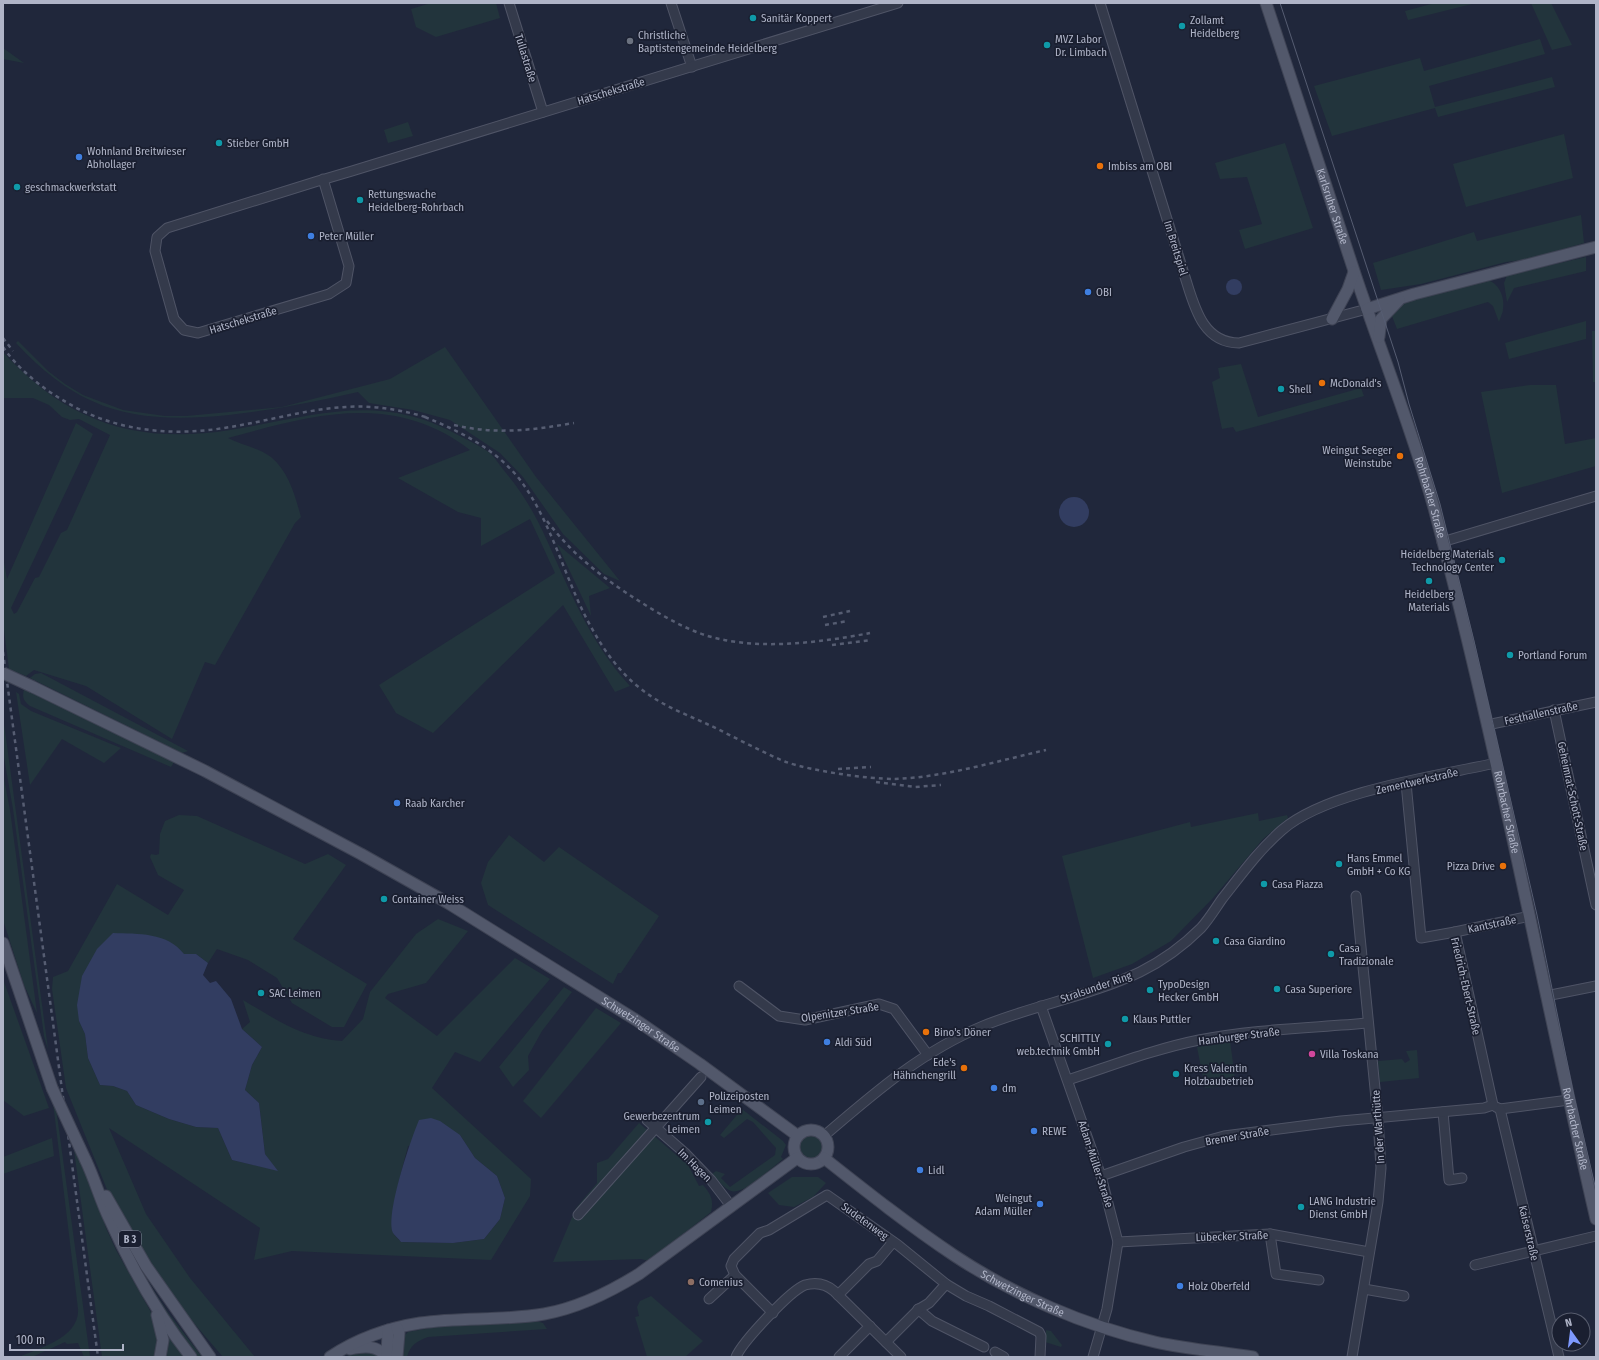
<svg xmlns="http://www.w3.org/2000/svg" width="1599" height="1360" font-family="'Fira Sans Condensed',sans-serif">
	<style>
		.green { fill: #22343c; fill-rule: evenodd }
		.water { fill: #323d61 }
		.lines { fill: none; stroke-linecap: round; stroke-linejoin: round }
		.minor-casing { stroke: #4f5466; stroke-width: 11 }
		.major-casing { stroke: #3e4354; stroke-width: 13 }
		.minor { stroke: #343a4b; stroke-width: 9 }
		.major { stroke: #52586b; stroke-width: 11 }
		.tram { stroke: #565d72; stroke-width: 1 }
		.rail { stroke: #565d72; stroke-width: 2.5; stroke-dasharray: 4 4; stroke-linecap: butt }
		.major-bridge-casing { stroke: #3e4354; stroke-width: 13; stroke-linecap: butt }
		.major-bridge { stroke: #52586b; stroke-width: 11 }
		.culture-dot { fill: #0f9aa8; stroke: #1a1f30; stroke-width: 1.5 }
		.worship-dot { fill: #6b7280; stroke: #1a1f30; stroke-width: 1.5 }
		.shop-dot { fill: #3f7fe0; stroke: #1a1f30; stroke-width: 1.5 }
		.food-dot { fill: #e8710a; stroke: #1a1f30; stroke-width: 1.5 }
		.hotel-dot { fill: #d1479c; stroke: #1a1f30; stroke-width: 1.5 }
		.service-dot { fill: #5c6f8a; stroke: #1a1f30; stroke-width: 1.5 }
		.education-dot { fill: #8d6e63; stroke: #1a1f30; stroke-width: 1.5 }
		.labels { text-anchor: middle; stroke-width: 3.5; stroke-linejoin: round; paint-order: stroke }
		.shield { fill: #1a1f30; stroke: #82879a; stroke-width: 1 }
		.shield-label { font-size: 10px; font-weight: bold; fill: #afb4c7 }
		.poi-label { font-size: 11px; fill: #afb4c7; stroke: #1a1f30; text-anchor: start }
		.street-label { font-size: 11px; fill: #afb4c7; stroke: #1a1f30 }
	</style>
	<rect width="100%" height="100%" fill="#20273b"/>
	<g class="green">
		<path d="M431 3H496L500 18 436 37 416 27 411 9Z"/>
		<path d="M1435 3H1476L1408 20 1405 11Z"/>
		<path d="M1531 3H1551L1572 45 1552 50Z"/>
		<path d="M1540 39 1545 54 1429 86 1435 107 1552 77 1555 87 1438 117 1435 108 1332 136 1314 86 1420 58 1424 71Z"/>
		<path d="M3 48 24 63 3 59Z"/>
		<path d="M408 122 413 136 388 143 384 130Z"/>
		<path d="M1564 134 1573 178 1466 207 1453 164Z"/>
		<path d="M1285 143 1313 228 1245 249 1239 230 1262 224 1247 177 1220 179 1215 163Z"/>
		<path d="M1581 215 1584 243 1529 259 1506 262 1421 284 1381 290 1373 263 1474 232 1477 241Z"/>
		<path d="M1586 257V271L1514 288 1507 302 1504 283 1507 275Z"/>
		<path d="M1487 280C1499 283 1505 297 1503 309 1503 313 1500 318 1499 322L1493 306 1488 302 1397 329 1390 311 1404 303 1420 298Z"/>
		<path d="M1586 321V339L1509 359 1505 343Z"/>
		<path d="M1592 331H1596V382H1593Z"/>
		<path d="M18 341 48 371 65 384 83 395 123 410 165 416H186L282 407 390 379 445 347 536 477 620 581 604 574 563 534 523 477 500 453 450 420 413 410 369 403 358 392C315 402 273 410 229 415 136 424 81 413 16 343Z"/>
		<path d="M3 352C67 422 136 445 230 430 312 417 377 391 456 434 467 440 481 446 491 454 496 459 501 467 506 473 533 505 545 536 562 574 581 616 599 652 630 686L615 692 563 605 433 733 396 713 379 685 555 573 530 519 481 546V518L458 512 398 478 470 450C393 391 313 415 228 438 241 445 259 448 271 457 289 472 295 496 301 517L295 523 215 665 205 662 172 739 86 686 34 670 26 676 9 669 3 622V556L7 579 76 423 93 434 11 608 14 614 17 612 35 578 39 577 61 533 67 530 110 435 79 419 70 420 62 417 49 405 33 398H3Z"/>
		<path d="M1241 364 1258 417 1361 388 1364 396 1236 432 1233 427 1222 429 1212 382 1220 378 1218 368Z"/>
		<path d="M1530 385H1556L1565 444 1596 438V466L1502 493 1481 392Z"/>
		<path d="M557 544 610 588 589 596 591 616Z"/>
		<path d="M41 673 188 751 182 753 30 678 35 674Z"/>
		<path d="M24 689 38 695 174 762 171 767 30 706C23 700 22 697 24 689Z"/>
		<path d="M16 692 19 694 21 704 31 711 121 748 104 763 62 739 30 785Z"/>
		<path d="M3 718 6 738 48 1049 44 1036 13 809 3 752Z"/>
		<path d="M3 774 10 810 37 1013 24 985 3 920Z"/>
		<path d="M1258 813 1259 821 1287 815 1288 818 1263 839 1213 898 1171 941 1132 964 1093 978 1062 856 1190 822 1191 827Z"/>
		<path d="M179 815 197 816 305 864 328 854 346 865 293 939 367 984 344 1027H332L292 1003 277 978 248 960 217 949 208 963 196 954H184L79 1021 85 1034 88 1058 100 1085 113 1086 127 1091 136 1105 169 1119 196 1127 218 1128 232 1160 276 1170 265 1154 259 1103 245 1090 252 1065 262 1047 242 1029 250 1022 243 1000C275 1019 304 1039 342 1041L363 1019 370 992 416 934 438 919 468 931 426 983 388 994 385 998 437 1036 515 958 550 979 480 1062 455 1052 432 1088 531 1179 530 1196 491 1260 292 1251 254 1260 260 1228 109 1128 146 1214 190 1278 255 1357H223L174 1300 149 1263 108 1192 66 1088 52 989 53 977 68 971 117 884 168 915 184 890 158 875 150 857 151 854 156 855 159 854 160 834 165 821ZM460 1135 475 1158 497 1176 505 1198 500 1219 484 1239 453 1243 401 1242C399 1239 394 1236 393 1232 388 1218 404 1162 408 1146Z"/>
		<path d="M509 835 544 862 559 847 659 916 621 973H618L613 984 488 905 481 883 488 862Z"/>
		<path d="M3 979 49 1108 24 1116 3 1100Z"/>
		<path d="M564 987 572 992 542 1031 528 1056 529 1070 513 1087 499 1067Z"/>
		<path d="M596 1008 621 1023 541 1118 523 1101Z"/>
		<path d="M1230 1041 1236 1085 1205 1088 1197 1047Z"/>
		<path d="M1417 1050 1419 1078 1380 1082 1378 1061 1402 1059 1405 1063 1410 1060 1406 1051Z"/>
		<path d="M51 1086 54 1093 90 1357H84L78 1343 67 1344 65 1342 32 1357H19C40 1348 80 1337 78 1309Z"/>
		<path d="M742 1109 783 1141 786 1145 781 1157 783 1159C771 1168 744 1195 731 1191 723 1188 717 1179 712 1174L716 1171 725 1174 721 1178 730 1187 775 1155 776 1148 753 1122 747 1119 724 1138 720 1135Z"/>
		<path d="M639 1123 688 1165 699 1186 703 1185C711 1194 714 1201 711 1212L649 1261 641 1259 553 1262 576 1208 597 1183V1163L608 1159Z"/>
		<circle cx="811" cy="1147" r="11"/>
		<path d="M52 1138 54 1156 3 1174V1157Z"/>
		<path d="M74 1150 95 1194 106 1228 116 1250 152 1314 159 1329 156 1357H102Z"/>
		<path d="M792 1177H818L826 1183 813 1197 794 1207 779 1205 768 1193Z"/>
		<path d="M140 1269 167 1311 202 1357H195L163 1313Z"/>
		<path d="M651 1296 703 1341 685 1357H647L635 1317 639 1316 637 1307 640 1301Z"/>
		<path d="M533 1320 543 1323 547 1329 428 1337C417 1341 410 1345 407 1357H401L402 1338 408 1332 441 1326Z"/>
		<path d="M163 1324 186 1357H164Z"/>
		<path d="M1046 1330 1051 1331 1062 1345 1061 1347 1045 1342Z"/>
		<path d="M366 1350 382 1357H343Z"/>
	</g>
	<g class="water">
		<circle cx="1234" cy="287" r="8"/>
		<circle cx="1074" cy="512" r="15"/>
		<path d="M113 933C138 934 167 932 184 954H196L208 963 203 975 210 983 216 981 231 999 242 1029 262 1047 252 1065 245 1090 259 1103 265 1154 278 1171 232 1160 218 1128 196 1127 169 1119 136 1105 127 1091 113 1086 100 1085 88 1058 85 1034 79 1021 77 1005 82 976 97 949Z"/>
		<path d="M431 1118 440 1121 460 1135 475 1158 497 1176 505 1198 500 1219 484 1239 453 1243 401 1242C399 1239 395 1236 393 1233 385 1214 411 1139 419 1120Z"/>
	</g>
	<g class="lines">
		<defs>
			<g id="minor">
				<path d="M509 3 543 112"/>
				<path d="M671 3 692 67"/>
				<path d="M1100 3 1185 277C1194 305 1202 343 1239 343L1367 309"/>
				<path d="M323 179 349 266 346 283 329 294 198 333 184 330 174 319 155 251 157 237 167 228 318 181 352 171 898 3"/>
				<path d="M1442 542 1596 496"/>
				<path d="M1554 710 1596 905"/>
				<path d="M1487 725 1596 702"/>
				<path d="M1406 783 1421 938 1455 932 1493 1105"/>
				<path d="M1455 932 1530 916"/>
				<path d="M739 986 779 1016 805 1020 879 1004 894 1009 928 1055"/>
				<path d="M1546 996 1596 986"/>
				<path d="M1041 1006 1101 1176 1118 1242 1107 1309 1093 1357"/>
				<path d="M1068 1080C1111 1066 1154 1049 1199 1040 1254 1029 1312 1028 1368 1023"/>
				<path d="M1496 1107 1500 1109 1569 1100"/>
				<path d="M1500 1109 1559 1357"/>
				<path d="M1443 1112 1449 1180 1462 1178"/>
				<path d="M647 1120 686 1154 711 1180 731 1206"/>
				<path d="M824 1136C873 1094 922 1051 983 1026 1034 1005 1090 996 1140 972 1162 961 1184 945 1201 928 1209 919 1215 909 1222 899 1241 875 1259 850 1282 830 1327 791 1437 776 1496 763"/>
				<path d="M1101 1176 1184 1147 1224 1136 1341 1121 1484 1108 1493 1105"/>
				<path d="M578 1215 701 1077"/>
				<path d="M1270 1234 1276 1274 1319 1280"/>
				<path d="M1118 1242 1270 1234 1369 1252"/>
				<path d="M1475 1265 1596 1236"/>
				<path d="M1364 1289 1404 1296"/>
				<path d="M838 1295 869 1264 877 1261 893 1242"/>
				<path d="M709 1299 735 1275"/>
				<path d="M918 1309 932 1321 984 1347"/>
				<path d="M773 1313 735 1275 731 1266 734 1259 760 1233 769 1230 827 1195 898 1245 946 1284 966 1296 989 1306 1039 1332 1041 1336 1040 1357"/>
				<path d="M886 1342 919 1309 929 1303 946 1284"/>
				<path d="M995 1352 1004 1357"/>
				<path d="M736 1357C742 1342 791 1290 805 1285 816 1282 826 1284 834 1291L901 1357"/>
				<path d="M839 1357 870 1326"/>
				<path d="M1352 1357 1378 1202 1381 1168 1378 1119 1356 896"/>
			</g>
			<g id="major">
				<path id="s1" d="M1266 3C1296 93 1325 184 1355 274 1381 352 1412 429 1434 508 1497 743 1541 982 1596 1219"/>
				<path d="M1367 309 1414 294 1596 247"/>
				<path d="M1332 319 1348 289 1354 272"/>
				<path d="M1379 337 1381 319 1399 300"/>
				<path id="s2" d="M33 687 205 771 361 854 448 903 636 1020 700 1064 798 1136"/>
				<path d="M3 943 52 1088"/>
				<circle cx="811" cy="1147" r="17"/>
				<path id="s3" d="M824 1158C867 1192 910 1226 955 1256 1014 1295 1085 1326 1155 1342 1187 1349 1221 1352 1253 1357"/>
				<path d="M86 1161C95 1180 100 1199 109 1218 131 1267 158 1315 191 1357"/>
				<path d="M106 1196 146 1266 210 1357"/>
				<path d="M157 1315 163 1340 160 1357"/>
				<path d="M350 1349C365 1346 377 1345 387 1357"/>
				<path d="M330 1357C357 1339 388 1328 420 1323 461 1317 503 1321 544 1314 578 1308 610 1292 639 1274L797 1158"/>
				<path d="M387 1357 388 1330"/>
				<path d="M397 1357 399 1333 397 1328"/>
			</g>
		</defs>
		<use href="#minor" class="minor-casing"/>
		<use href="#major" class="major-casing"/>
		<use href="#minor" class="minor"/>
		<use href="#major" class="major"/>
		<path class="tram" d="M1280 3 1398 362 1409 404 1440 504 1474 641 1537 915 1574 1096 1596 1190"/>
		<g class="rail">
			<path d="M3 338 13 351"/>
			<path d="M3 347C19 370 43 389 66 402 116 432 174 437 230 427 268 421 307 409 346 407 375 405 402 410 429 418"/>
			<path d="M425 417C459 431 492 447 517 476 551 518 564 578 590 625 603 649 619 672 641 689 661 705 685 714 707 724 733 736 759 751 786 762 812 771 867 779 895 779 946 777 997 761 1046 750"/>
			<path d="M454 425C497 435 532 430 574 423"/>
			<path d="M547 521C570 551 594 571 625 592 648 607 673 623 699 633 750 652 818 643 870 633"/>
			<path d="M823 617 850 611"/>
			<path d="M825 625 848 621"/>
			<path d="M832 645 871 640"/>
			<path d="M3 652 98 1357"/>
			<path d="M838 769 871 767"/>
			<path d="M876 782 915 787 941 785"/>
		</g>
		<defs>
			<g id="major-bridge">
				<path d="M3 673 33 687"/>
				<path d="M52 1088 86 1161"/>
			</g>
		</defs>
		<use href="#major-bridge" class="major-bridge-casing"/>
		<use href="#major-bridge" class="major-bridge"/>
	</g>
	<g class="culture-dot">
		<circle cx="753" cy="18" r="4"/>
		<circle cx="1182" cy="26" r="4"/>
		<circle cx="1047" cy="45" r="4"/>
		<circle cx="219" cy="143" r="4"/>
		<circle cx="17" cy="187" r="4"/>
		<circle cx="360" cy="200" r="4"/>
		<circle cx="1281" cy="389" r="4"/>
		<circle cx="1502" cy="560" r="4"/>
		<circle cx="1429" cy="581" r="4"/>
		<circle cx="1510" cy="655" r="4"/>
		<circle cx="1339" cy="864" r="4"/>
		<circle cx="1264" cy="884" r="4"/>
		<circle cx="384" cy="899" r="4"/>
		<circle cx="1216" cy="941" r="4"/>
		<circle cx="1331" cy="954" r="4"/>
		<circle cx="1277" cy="989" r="4"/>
		<circle cx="1150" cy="990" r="4"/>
		<circle cx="261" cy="993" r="4"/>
		<circle cx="1125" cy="1019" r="4"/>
		<circle cx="1108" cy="1044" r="4"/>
		<circle cx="1176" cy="1074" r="4"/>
		<circle cx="708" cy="1122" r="4"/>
		<circle cx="1301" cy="1207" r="4"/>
	</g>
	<circle class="worship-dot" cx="630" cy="41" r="4"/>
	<g class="shop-dot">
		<circle cx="79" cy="157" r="4"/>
		<circle cx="311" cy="236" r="4"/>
		<circle cx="1088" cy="292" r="4"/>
		<circle cx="397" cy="803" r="4"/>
		<circle cx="827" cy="1042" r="4"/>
		<circle cx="994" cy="1088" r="4"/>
		<circle cx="1034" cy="1131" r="4"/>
		<circle cx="920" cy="1170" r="4"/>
		<circle cx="1040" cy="1204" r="4"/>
		<circle cx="1180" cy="1286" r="4"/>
	</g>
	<g class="food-dot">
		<circle cx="1100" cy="166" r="4"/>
		<circle cx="1322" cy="383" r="4"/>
		<circle cx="1400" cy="456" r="4"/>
		<circle cx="1503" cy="866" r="4"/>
		<circle cx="926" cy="1032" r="4"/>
		<circle cx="964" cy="1068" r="4"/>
	</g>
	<circle class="hotel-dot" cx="1312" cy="1054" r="4"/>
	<circle class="service-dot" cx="701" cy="1102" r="4"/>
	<circle class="education-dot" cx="691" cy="1282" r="4"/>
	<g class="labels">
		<rect class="shield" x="119" y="1231" width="22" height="16" rx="3"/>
		<g class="shield-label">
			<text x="130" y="1243">B 3</text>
		</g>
		<g class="poi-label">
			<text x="761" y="22">Sanitär Koppert</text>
			<text x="1190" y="24">Zollamt<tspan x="1190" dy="13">Heidelberg</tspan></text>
			<text x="638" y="39">Christliche<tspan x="638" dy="13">Baptistengemeinde Heidelberg</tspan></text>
			<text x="1055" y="43">MVZ Labor<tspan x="1055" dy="13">Dr. Limbach</tspan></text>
			<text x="227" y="147">Stieber GmbH</text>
			<text x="87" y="155">Wohnland Breitwieser<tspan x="87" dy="13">Abhollager</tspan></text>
			<text x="1108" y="170">Imbiss am OBI</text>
			<text x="25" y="191">geschmackwerkstatt</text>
			<text x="368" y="198">Rettungswache<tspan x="368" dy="13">Heidelberg-Rohrbach</tspan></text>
			<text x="319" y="240">Peter Müller</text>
			<text x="1096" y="296">OBI</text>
			<text x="1330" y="387">McDonald's</text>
			<text x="1289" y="393">Shell</text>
			<text x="1392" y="454" text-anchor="end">Weingut Seeger<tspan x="1392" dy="13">Weinstube</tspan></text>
			<text x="1494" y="558" text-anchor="end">Heidelberg Materials<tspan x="1494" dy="13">Technology Center</tspan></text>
			<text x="1429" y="598" text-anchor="middle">Heidelberg<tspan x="1429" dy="13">Materials</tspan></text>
			<text x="1518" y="659">Portland Forum</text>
			<text x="405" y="807">Raab Karcher</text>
			<text x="1347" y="862">Hans Emmel<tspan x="1347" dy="13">GmbH + Co KG</tspan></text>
			<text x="1495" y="870" text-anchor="end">Pizza Drive</text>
			<text x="1272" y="888">Casa Piazza</text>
			<text x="392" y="903">Container Weiss</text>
			<text x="1224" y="945">Casa Giardino</text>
			<text x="1339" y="952">Casa<tspan x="1339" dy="13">Tradizionale</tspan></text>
			<text x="1158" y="988">TypoDesign<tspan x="1158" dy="13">Hecker GmbH</tspan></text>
			<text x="1285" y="993">Casa Superiore</text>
			<text x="269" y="997">SAC Leimen</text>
			<text x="1133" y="1023">Klaus Puttler</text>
			<text x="934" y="1036">Bino's Döner</text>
			<text x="1100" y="1042" text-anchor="end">SCHITTLY<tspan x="1100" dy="13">web.technik GmbH</tspan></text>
			<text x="835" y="1046">Aldi Süd</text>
			<text x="1320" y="1058">Villa Toskana</text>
			<text x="956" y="1066" text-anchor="end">Ede's<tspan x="956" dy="13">Hähnchengrill</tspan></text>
			<text x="1184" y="1072">Kress Valentin<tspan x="1184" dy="13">Holzbaubetrieb</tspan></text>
			<text x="1002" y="1092">dm</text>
			<text x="709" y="1100">Polizeiposten<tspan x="709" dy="13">Leimen</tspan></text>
			<text x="700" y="1120" text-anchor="end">Gewerbezentrum<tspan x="700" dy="13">Leimen</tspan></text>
			<text x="1042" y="1135">REWE</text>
			<text x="928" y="1174">Lidl</text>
			<text x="1032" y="1202" text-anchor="end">Weingut<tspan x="1032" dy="13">Adam Müller</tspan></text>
			<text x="1309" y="1205">LANG Industrie<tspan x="1309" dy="13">Dienst GmbH</tspan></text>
			<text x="699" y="1286">Comenius</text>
			<text x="1188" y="1290">Holz Oberfeld</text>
		</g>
		<g class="street-label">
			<text transform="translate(526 58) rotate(73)" y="4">Tullastraße</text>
			<text transform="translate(611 91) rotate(-17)" y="4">Hatschekstraße</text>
			<text dy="4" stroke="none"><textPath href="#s1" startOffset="214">Karlsruher Straße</textPath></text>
			<text transform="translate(1176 248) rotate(73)" y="4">Im Breitspiel</text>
			<text transform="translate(243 320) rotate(-17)" y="4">Hatschekstraße</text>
			<text dy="4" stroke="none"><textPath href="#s1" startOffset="521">Rohrbacher Straße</textPath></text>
			<text transform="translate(1541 713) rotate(-12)" y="4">Festhallenstraße</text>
			<text transform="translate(1417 781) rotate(-13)" y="4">Zementwerkstraße</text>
			<text transform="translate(1573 796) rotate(78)" y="4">Geheimrat-Schott-Straße</text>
			<text dy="4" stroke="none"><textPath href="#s1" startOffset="845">Rohrbacher Straße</textPath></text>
			<text transform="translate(1492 924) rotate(-12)" y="4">Kantstraße</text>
			<text transform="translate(1466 986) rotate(77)" y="4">Friedrich-Ebert-Straße</text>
			<text transform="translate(1096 987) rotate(-19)" y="4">Stralsunder Ring</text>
			<text transform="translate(840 1012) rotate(-9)" y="4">Olpenitzer Straße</text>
			<text dy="4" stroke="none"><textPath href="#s2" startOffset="696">Schwetzinger Straße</textPath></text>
			<text transform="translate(1239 1036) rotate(-7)" y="4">Hamburger Straße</text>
			<text transform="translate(1378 1127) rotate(-94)" y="4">In der Warthütte</text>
			<text dy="4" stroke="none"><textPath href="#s1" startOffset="1169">Rohrbacher Straße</textPath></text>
			<text transform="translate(1237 1136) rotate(-10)" y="4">Bremer Straße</text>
			<text transform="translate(1096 1164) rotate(72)" y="4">Adam-Müller-Straße</text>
			<text transform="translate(695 1165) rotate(45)" y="4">Im Hagen</text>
			<text transform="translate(865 1221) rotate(36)" y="4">Sudetenweg</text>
			<text transform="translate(1529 1233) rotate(77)" y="4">Kaiserstraße</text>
			<text transform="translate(1232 1236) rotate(-2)" y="4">Lübecker Straße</text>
			<text dy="4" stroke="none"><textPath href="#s3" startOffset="241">Schwetzinger Straße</textPath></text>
		</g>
	</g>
	<rect width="1599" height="1360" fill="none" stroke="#afb4c7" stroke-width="8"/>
	<g transform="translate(1571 1332) rotate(346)"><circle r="19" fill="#1a1f30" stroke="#565b6c"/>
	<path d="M0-3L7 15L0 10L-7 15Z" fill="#7e99fd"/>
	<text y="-6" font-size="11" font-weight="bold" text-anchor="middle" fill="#afb4c7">N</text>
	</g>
	<path d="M10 1344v6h113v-6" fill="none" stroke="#afb4c7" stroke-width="2"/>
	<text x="16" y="1344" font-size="12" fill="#afb4c7" stroke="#1a1f30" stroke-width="3" paint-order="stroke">100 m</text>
</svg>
